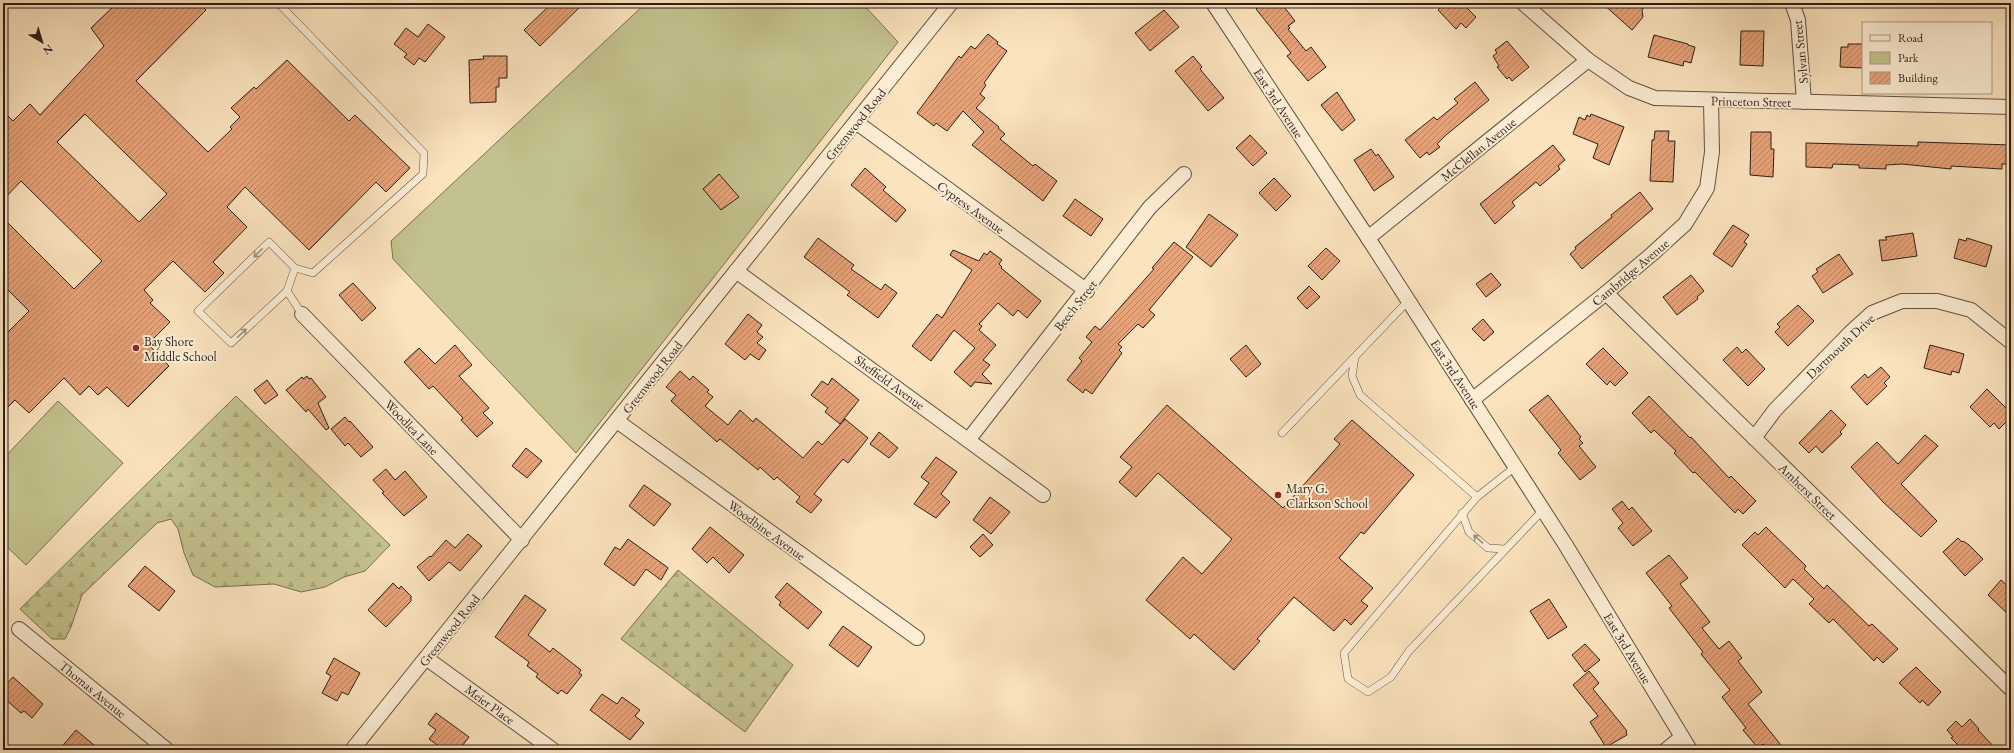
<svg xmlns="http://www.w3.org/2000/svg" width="2014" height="753" font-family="'EB Garamond',serif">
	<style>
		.green { fill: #c3c28e; stroke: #787053 }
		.forest { fill: url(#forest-firs); stroke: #787053 }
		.building { fill: url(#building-hatch); stroke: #2c1f18; fill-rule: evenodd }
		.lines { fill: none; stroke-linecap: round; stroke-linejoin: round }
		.lane-casing { stroke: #605041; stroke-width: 8 }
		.street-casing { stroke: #605041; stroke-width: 16 }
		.lane { stroke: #fcedd4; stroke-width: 7 }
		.street { stroke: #fcedd4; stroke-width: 14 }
		.oneway { stroke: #9e907f }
		.poi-dot { fill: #8f2418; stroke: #fcedd4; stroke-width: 1.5 }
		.labels { text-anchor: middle; stroke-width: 4; stroke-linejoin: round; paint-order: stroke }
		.street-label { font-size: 13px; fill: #2c1f18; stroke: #fcedd4 }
		.poi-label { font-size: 13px; fill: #2c1f18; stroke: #fcedd4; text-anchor: start }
	</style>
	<defs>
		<pattern id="forest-firs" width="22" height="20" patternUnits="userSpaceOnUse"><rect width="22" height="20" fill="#c3c28e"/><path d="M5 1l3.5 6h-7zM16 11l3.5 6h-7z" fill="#a8a67a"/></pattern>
		<pattern id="building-hatch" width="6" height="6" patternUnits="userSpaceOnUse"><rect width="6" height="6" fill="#e7a37a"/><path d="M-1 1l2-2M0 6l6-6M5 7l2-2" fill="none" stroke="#bb8463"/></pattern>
	</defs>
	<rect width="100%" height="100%" fill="#fbe3bd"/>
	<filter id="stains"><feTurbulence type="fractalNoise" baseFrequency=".005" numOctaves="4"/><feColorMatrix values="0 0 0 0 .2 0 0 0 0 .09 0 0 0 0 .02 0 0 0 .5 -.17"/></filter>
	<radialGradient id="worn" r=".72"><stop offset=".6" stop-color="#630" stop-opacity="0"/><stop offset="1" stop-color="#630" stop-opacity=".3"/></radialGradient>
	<g class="green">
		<path d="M646 3H862L898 42 576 453 393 259 391 241Z"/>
		<path d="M58 401 123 463 26 565 3 543V459Z"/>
	</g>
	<g class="forest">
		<path d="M236 396 390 545 365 571 344 577 325 587 301 592 274 584 215 587 193 575 184 553 178 529 171 519 157 523 82 595 71 627 65 639H52L20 609Z"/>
		<path d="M678 570 793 665 745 732 621 639Z"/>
	</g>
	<g class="building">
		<path d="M117 3H199L206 10 136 81 208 152 232 129 230 127 240 117 231 108 254 87 256 89 287 60 349 121 355 115 410 168 386 192 376 182 309 250 245 187 227 207 247 227 213 262 224 273 205 292 173 261 144 290 153 300 150 303 170 322 148 344 169 366 128 407 107 387 98 395 89 386 80 395 64 378 29 413 15 400 3 412V337L29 311 3 285V218L74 289 102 261 21 181 3 200V111L13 121 30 104 40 115 104 46 91 28ZM85 114 167 194 139 222 57 142Z"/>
		<path d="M552 3H584L540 46 524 30Z"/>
		<path d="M1263 3H1281L1295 21 1288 26 1290 28 1288 29 1306 51 1311 47 1326 67 1308 81 1287 56 1291 53 1256 9Z"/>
		<path d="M1445 3H1462L1476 17 1466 28 1461 23 1456 29 1438 10Z"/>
		<path d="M1602 3H1648L1642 10 1643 17 1632 30Z"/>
		<path d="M1164 10 1179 27 1150 51 1135 33Z"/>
		<path d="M428 24 445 37 425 62 419 58 414 65 404 57 407 54 394 44 406 28 418 37Z"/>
		<path d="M1741 31H1764L1763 66 1740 65Z"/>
		<path d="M988 34 998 42 997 44 1007 51 984 83 986 85 980 94 985 98 976 108 999 127 998 128 1005 134 1000 139 1033 166 1035 164 1057 181 1043 201 972 145 984 132 963 111 947 131 936 123 934 126 917 113 959 56 961 58 971 46 975 49Z"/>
		<path d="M1654 35 1688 44V45L1695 47 1691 63 1684 61 1683 66 1648 57Z"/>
		<path d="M1507 41 1529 67 1512 81 1509 77 1507 79 1497 67 1499 66 1493 56 1497 53 1495 50Z"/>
		<path d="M1848 44H1863V68L1840 67 1841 47H1848Z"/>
		<path d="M483 56H507V78H499V87H496V102L470 103 469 60 484 59Z"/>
		<path d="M1193 56 1202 67 1200 69 1224 98 1208 111 1175 71Z"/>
		<path d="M1475 82 1489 100 1446 135 1437 144 1440 147 1429 155 1427 152 1420 158 1405 140 1434 117 1437 120 1458 103 1454 99Z"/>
		<path d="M1337 92 1355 120 1342 131 1321 105Z"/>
		<path d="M1591 114 1624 127 1609 165 1593 158 1598 144 1573 134 1579 117 1585 120 1587 115 1590 117Z"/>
		<path d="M1655 131H1669L1668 141H1675L1673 182 1650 181 1652 140H1654Z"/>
		<path d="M1751 132H1771V149H1774L1773 177 1750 175Z"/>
		<path d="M1250 135 1267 153 1253 166 1236 148Z"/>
		<path d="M1918 142 2011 145V164H2002V169L1951 166V169L1902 164 1886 165V169L1859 168V165L1833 164 1832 168 1806 167V143L1918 146Z"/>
		<path d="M1553 145 1565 160 1558 166 1560 169 1540 186 1536 182 1512 202 1515 206 1495 224 1480 204Z"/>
		<path d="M1371 149 1376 156 1378 154 1394 177 1374 191 1354 160Z"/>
		<path d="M865 168 886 187 883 190 906 210 896 222 851 185Z"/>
		<path d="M719 174 739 197 721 210 703 189Z"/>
		<path d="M1274 178 1291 196 1276 211 1259 193Z"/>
		<path d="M1640 192 1653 209 1582 269 1570 254 1576 249 1575 247 1612 217 1611 215Z"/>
		<path d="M1075 199 1103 219 1091 236 1063 216Z"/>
		<path d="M1209 214 1238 235 1211 267 1186 247Z"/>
		<path d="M1733 225 1749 235 1744 242 1747 244 1732 267 1713 254Z"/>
		<path d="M1913 233 1917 256 1882 261 1879 240H1887L1885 237Z"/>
		<path d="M818 238 854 265 851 269 881 290 885 284 897 293 878 318 847 295 850 292 804 257Z"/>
		<path d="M1967 238 1992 246 1986 267 1954 258 1959 239 1966 241Z"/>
		<path d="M1174 242 1193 257 1149 310 1155 315 1143 328 1138 324 1118 344 1122 347 1119 350 1122 353 1092 394 1085 389 1083 393 1067 380 1082 361 1079 358 1092 342 1086 337 1095 326 1100 330 1154 269 1152 268Z"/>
		<path d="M1326 248 1340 261 1322 280 1308 266Z"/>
		<path d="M953 250 979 261 984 253 987 255 990 251 1002 260 999 264 1002 267 1001 268 1041 301 1027 318 1018 310 1013 316 998 303 979 324 982 326 979 330 996 345 983 360 990 365 982 374 992 384 975 382 971 387 954 372 975 348 954 330 931 361 912 346 937 314 942 318 972 270 950 255Z"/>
		<path d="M1839 254 1853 274 1823 293 1812 276 1818 272 1816 269Z"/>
		<path d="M1491 273 1501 285 1486 297 1476 284Z"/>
		<path d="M1691 275 1704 291 1697 297 1698 299 1677 315 1663 297Z"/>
		<path d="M353 283 376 308 362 321 339 295Z"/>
		<path d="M1309 286 1320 297 1307 309 1297 298Z"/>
		<path d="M1798 305 1814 321 1788 346 1775 332 1780 327 1777 324Z"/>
		<path d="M748 314 762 325 757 332 763 337 757 343 766 350 759 360 750 354 745 360 725 344Z"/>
		<path d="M1483 319 1494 332 1484 341 1472 329Z"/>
		<path d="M455 345 472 365 459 376 489 408 483 413 493 423 477 437 461 420 463 418 433 386 429 389 404 362 419 348 435 364Z"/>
		<path d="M1246 345 1261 364 1246 377 1230 359Z"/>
		<path d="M1930 345 1964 354 1959 373 1952 371 1951 375 1924 368Z"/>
		<path d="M1737 347 1742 353 1746 349 1765 369 1748 386 1723 360Z"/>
		<path d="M1603 348 1628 373 1615 386 1610 381 1607 385 1586 364Z"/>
		<path d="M1881 367 1890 377 1884 383 1887 386 1867 405 1851 387 1865 374 1868 378Z"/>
		<path d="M680 371 690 380 693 376 709 390 707 392 713 397 705 406 728 425 740 410 753 422 756 418 803 458 818 441 822 445 845 419 868 438 848 463 843 459 814 494 822 500 811 513 796 502 800 497 777 477 774 480 760 467 758 470 720 439 717 442 671 401 676 395 666 387Z"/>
		<path d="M307 376 309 379 311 378 326 397 318 403 329 428 326 430 308 409 306 412 286 390 302 377 303 379Z"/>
		<path d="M832 378 859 400 840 424 825 412 828 408 811 395 822 381 828 385Z"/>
		<path d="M267 380 278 395 265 404 254 390Z"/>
		<path d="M1987 389 2011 413V417L1999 429 1994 423 1990 427 1970 407Z"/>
		<path d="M1548 395 1581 437 1579 439 1583 443 1579 446 1596 467 1580 480 1558 453 1561 450 1529 410Z"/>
		<path d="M1649 396 1690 438 1691 437 1729 478 1731 476 1756 501 1743 514 1738 509 1735 513 1695 472 1693 473 1674 453 1676 451 1654 430 1651 433 1632 413Z"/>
		<path d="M1167 405 1283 508 1340 444 1334 439 1352 420 1414 475 1364 534 1361 532 1339 558 1373 588 1361 601 1368 606 1351 625 1345 619 1334 631 1294 597 1257 639 1260 641 1234 670 1194 634 1190 639 1146 600 1183 557 1202 574 1232 539 1158 473 1136 497 1119 482 1132 467 1120 457Z"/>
		<path d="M1831 410 1846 425 1840 432 1842 434 1822 453 1816 446 1809 453 1799 443Z"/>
		<path d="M345 417 349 422 350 421 373 447 361 457 348 443 345 446 331 429Z"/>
		<path d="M879 432 898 448 889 458 870 444Z"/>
		<path d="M1925 435 1938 446 1901 484 1937 521 1921 537 1883 502 1851 467 1877 442 1898 464Z"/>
		<path d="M526 448 542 461 527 478 512 466Z"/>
		<path d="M936 457 957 472 941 494 950 502 936 518 914 504 929 483 921 477Z"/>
		<path d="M386 469 395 480 405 471 427 497 404 516 382 493 384 492 373 480Z"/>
		<path d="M644 485 671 504 654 526 629 506Z"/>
		<path d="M990 497 1010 512 991 534 973 520Z"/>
		<path d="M1622 501 1629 510 1632 507 1652 531 1633 546 1618 528 1623 523 1612 509Z"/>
		<path d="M710 527 744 555 729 573 713 557 707 563 692 549Z"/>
		<path d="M1766 527 1806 566 1804 569 1824 589 1827 585 1869 626 1872 624 1898 649 1883 663 1877 657 1874 661 1833 619 1829 623 1809 604 1814 599 1793 579 1785 588 1742 545 1755 532 1758 535Z"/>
		<path d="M468 534 482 546 460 571 449 562 429 581 417 567 430 556 431 557 446 540 455 548Z"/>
		<path d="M983 534 993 545 980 557 970 547Z"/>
		<path d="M1958 538 1962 542 1963 541 1969 545 1983 559 1965 576 1943 552Z"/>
		<path d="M628 539 667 567 668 568 661 580 646 569 634 586 604 564 615 547 620 550Z"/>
		<path d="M1669 555 1688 578 1680 584 1710 622 1702 628 1719 649 1729 641 1742 658 1738 661 1762 692 1748 704 1785 750H1768L1763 744 1758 748 1743 730 1746 728 1722 697 1730 690 1701 654 1703 652 1669 608 1672 606 1646 573Z"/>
		<path d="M145 566 175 591 159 611 128 586Z"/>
		<path d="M2001 580 2011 589V617L1988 595Z"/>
		<path d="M393 583 399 589 401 586 411 596V601L386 627 368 610Z"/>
		<path d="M787 583 822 612 808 629 779 605 781 602 775 597Z"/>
		<path d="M525 595 546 610 528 635 550 652 553 648 581 670 579 673 582 675 567 694 561 690 558 694 536 677 538 674 527 666 529 662 495 637Z"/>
		<path d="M1549 599 1567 627 1548 639 1530 611Z"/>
		<path d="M843 626 872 647 858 667 829 645Z"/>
		<path d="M1585 644 1600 660 1585 672 1572 655Z"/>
		<path d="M334 658 360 673 348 695 342 692 337 701 322 693 331 676 326 673Z"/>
		<path d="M1916 667 1941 692 1928 706 1922 700 1920 703 1899 683Z"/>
		<path d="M1589 671 1599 683 1593 689 1627 731 1626 732 1627 735 1606 747 1590 722 1598 716 1573 685Z"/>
		<path d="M13 677 43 704 32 718 24 711 21 713 3 697V688Z"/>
		<path d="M602 694 617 704 622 697 640 710 635 716 644 723 630 740 590 710Z"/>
		<path d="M436 713 469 737 459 750H444L429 739 436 730 428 724Z"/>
		<path d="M1970 719 1979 729 1978 730 1997 750H1963L1951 738 1953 737 1947 730 1956 721 1962 727Z"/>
		<path d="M76 730 100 750H59Z"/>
	</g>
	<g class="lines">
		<defs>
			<g id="lane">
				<path d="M278 3 424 153 423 174 313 273 295 268 269 242 198 311 231 343 287 291 295 268"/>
				<path d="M287 291 302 314"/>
				<path d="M1355 357 1352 376 1360 395 1477 497"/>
				<path d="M1282 433 1408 301"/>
				<path d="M1515 467 1477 497 1344 653 1348 679 1368 692 1391 677 1409 651 1543 510"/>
				<path d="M1462 513 1469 532 1488 548 1505 549"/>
			</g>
			<g id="street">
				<path d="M1213 3 1368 238 1565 544 1690 750"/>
				<path d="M1523 3 1588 60 1629 88 1655 98 2011 107"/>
				<path d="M1792 3 1798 20 1804 102"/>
				<path d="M856 122 1087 291"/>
				<path d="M1368 238 1588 60"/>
				<path d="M736 271 1043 495"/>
				<path d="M1606 293 2011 689"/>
				<path d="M302 314 522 540"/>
				<path d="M1472 400 1606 293 1652 254 1685 224 1707 188 1712 152 1711 101"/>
				<path d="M617 421 917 638"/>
				<path d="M1754 438 1775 410 1850 333 1872 313 1902 301H1937L1971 310 2011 342"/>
				<path d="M969 439 1150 207 1184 174"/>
				<path d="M19 629 167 750"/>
				<path d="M426 658 553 750"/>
				<path d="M352 750 951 3"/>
				<path d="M1666 750 1682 737"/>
			</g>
		</defs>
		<use href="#lane" class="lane-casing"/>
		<use href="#street" class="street-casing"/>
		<use href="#lane" class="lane"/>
		<use href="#street" class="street"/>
	</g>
	<defs><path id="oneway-shaft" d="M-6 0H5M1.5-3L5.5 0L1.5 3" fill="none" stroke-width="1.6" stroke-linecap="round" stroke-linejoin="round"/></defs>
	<g class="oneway">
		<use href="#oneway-shaft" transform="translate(258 253) rotate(135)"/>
		<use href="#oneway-shaft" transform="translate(242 333) rotate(-43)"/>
		<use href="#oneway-shaft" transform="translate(1478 539) rotate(-139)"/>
	</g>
	<g class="poi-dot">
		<circle cx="136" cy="348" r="4"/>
		<circle cx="1278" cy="495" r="4"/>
	</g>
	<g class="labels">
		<g class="street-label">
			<text transform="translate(1800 52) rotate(-96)" y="5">Sylvan Street</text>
			<text transform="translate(1751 101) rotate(1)" y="5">Princeton Street</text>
			<text transform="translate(1279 103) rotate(57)" y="5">East 3rd Avenue</text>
			<text transform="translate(855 124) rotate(-51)" y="5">Greenwood Road</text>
			<text transform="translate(1478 149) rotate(-39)" y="5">McClellan Avenue</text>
			<text transform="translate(971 207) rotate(36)" y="5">Cypress Avenue</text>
			<text transform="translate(1630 272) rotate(-40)" y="5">Cambridge Avenue</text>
			<text transform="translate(1075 305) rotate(-52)" y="5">Beech Street</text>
			<text transform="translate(1840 346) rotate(-43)" y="5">Dartmouth Drive</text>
			<text transform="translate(1456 374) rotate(57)" y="5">East 3rd Avenue</text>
			<text transform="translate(652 377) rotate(-52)" y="5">Greenwood Road</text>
			<text transform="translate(890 382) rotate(36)" y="5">Sheffield Avenue</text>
			<text transform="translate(412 427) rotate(46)" y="5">Woodlea Lane</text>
			<text transform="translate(1808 491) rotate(44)" y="5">Amherst Street</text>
			<text transform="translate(767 530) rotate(36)" y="5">Woodbine Avenue</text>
			<text transform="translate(449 630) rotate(-51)" y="5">Greenwood Road</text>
			<text transform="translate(1628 648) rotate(59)" y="5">East 3rd Avenue</text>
			<text transform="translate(93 689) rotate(39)" y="5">Thomas Avenue</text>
			<text transform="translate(490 704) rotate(36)" y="5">Meier Place</text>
		</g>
		<g class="poi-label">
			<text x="144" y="346">Bay Shore<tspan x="144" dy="15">Middle School</tspan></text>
			<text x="1286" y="493">Mary G.<tspan x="1286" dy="15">Clarkson School</tspan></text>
		</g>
	</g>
	<rect width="2014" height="753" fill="none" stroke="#fbe3bd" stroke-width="16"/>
	<rect x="4" y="4" width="2006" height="745" fill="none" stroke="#2c1f18" stroke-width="2"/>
	<rect x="8" y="8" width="1998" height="737" fill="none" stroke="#2c1f18"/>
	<rect x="1862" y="22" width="130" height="72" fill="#fcedd4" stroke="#a99b89"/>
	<rect x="1870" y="35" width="20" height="6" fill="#fcedd4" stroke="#a99b89"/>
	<text x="1898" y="42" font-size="12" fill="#2c1f18">Road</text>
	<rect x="1870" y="52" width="20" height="12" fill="#c3c28e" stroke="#a99b89"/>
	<text x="1898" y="62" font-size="12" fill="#2c1f18">Park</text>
	<rect x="1870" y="72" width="20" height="12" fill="url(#building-hatch)" stroke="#a99b89"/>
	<text x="1898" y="82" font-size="12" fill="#2c1f18">Building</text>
	<g transform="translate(42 42) rotate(142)" stroke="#fcedd4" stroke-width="3" paint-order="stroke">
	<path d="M0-3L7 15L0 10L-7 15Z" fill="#2c1f18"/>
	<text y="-6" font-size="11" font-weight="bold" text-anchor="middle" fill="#2c1f18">N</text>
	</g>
	<rect width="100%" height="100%" filter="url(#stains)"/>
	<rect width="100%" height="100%" fill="url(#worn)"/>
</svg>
